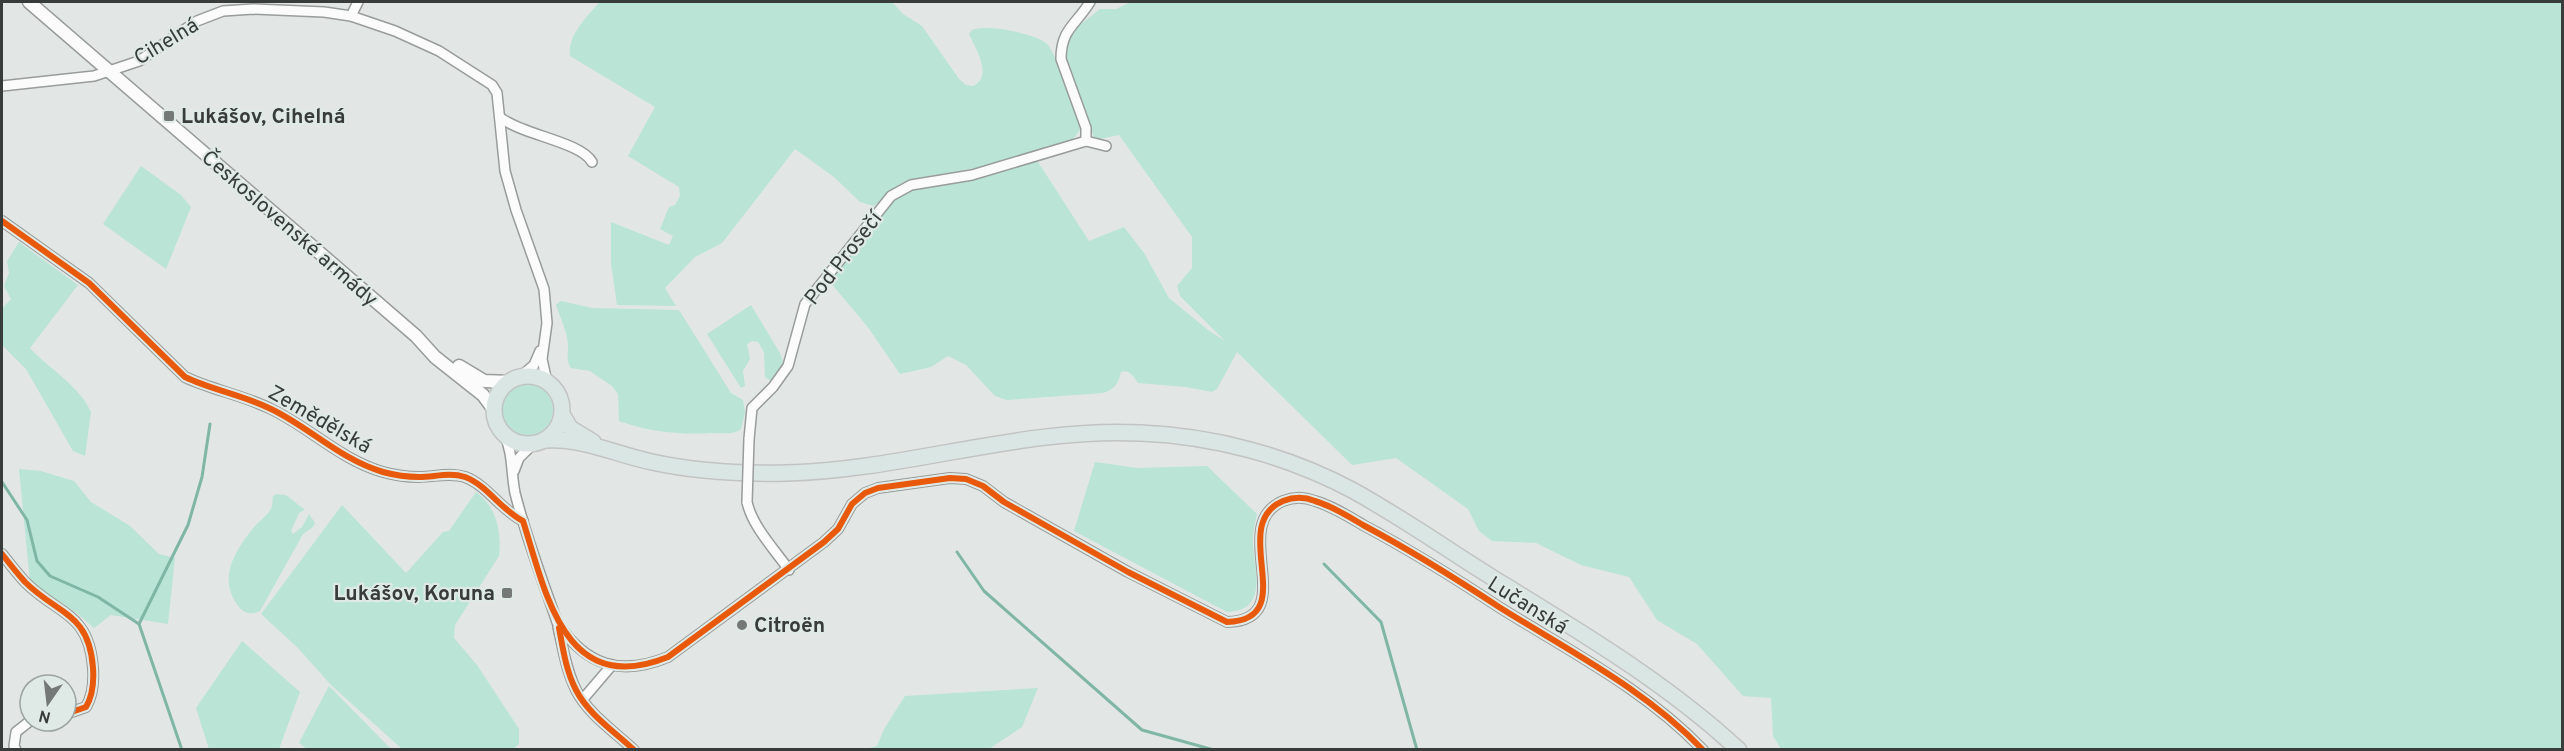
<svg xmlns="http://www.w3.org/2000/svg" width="2564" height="751" font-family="Overpass,sans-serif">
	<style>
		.green { fill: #b9e4d6 }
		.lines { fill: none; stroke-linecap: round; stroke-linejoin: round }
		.stream { stroke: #7fb6a5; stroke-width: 3 }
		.minor-casing { stroke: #989c9a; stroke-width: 12 }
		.tertiary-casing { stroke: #989c9a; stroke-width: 15 }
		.primary-casing { stroke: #c2c4c3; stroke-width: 18 }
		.minor { stroke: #fbfbfb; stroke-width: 9 }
		.tertiary { stroke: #fbfbfb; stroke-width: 12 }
		.primary { stroke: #dae6e3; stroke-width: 15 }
		.minor-bridge-casing { stroke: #989c9a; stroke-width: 12; stroke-linecap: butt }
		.minor-bridge { stroke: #fbfbfb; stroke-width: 9 }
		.cycleway-casing { stroke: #dfeae6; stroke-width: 10 }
		.cycleway { stroke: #e8590c; stroke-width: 6 }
		.poi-dot { fill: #747876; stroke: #dfeae6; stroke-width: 2 }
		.labels { text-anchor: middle; stroke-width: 4.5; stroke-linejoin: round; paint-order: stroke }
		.street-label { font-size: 21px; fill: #383c3b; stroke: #dfeae6 }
		.poi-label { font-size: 21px; font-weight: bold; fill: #383c3b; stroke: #dfeae6; text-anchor: start }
	</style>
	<rect width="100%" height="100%" fill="#e2e7e5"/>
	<g class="green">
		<path d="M600 2H892L903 14 922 26 959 79 966 85 973 86C994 76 975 48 969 34L972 30C987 24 1035 33 1047 44 1056 53 1080 116 1080 130L1073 139 997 164 909 180 895 187 874 206 860 202 834 177 795 149 722 243 695 257 665 288 676 306 617 305 611 263V222L669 245 673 236 660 229 669 207 675 205 680 196 679 187 628 156 655 107 570 56C567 36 588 15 600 2Z"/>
		<path d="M1131 2H2562V749H1781L1773 736 1771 698 1743 696 1697 644 1657 620 1629 577 1581 565 1536 543 1492 541 1479 531 1468 509 1396 458 1352 465 1237 352 1217 389 1212 392 1186 387 1138 383C1134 377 1129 369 1121 372 1118 384 1115 389 1103 393L1007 400 995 396 966 365 948 356 931 367 900 374 867 326 829 281C853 248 876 205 914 187L1034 161 1038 162 1089 241 1124 227 1144 253 1169 298 1208 330 1225 341 1180 296 1177 286 1192 268V237L1119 135 1095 140 1064 58 1067 35 1100 9H1116Z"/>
		<path d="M141 166 181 195 191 207 166 269 103 224Z"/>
		<path d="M19 242 78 285 30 348C49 369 79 385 91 412L85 456 73 451 26 369 2 345V309L11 299 4 286 9 273 7 261Z"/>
		<path d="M561 301 592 308 679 310 731 393 743 400 745 412 741 429C733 435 722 433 713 433 680 435 650 432 619 421L618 394 612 386 590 371 571 368C565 359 569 353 568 344 567 330 560 318 556 305Z"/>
		<path d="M751 305 780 353 784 365 771 381 765 377 764 352 758 342 752 341 747 344 750 359 743 371 745 386 741 388 707 334Z"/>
		<circle cx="527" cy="410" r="26"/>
		<path d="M1095 462 1137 468 1207 466 1257 514C1255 524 1252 534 1253 543 1254 570 1269 611 1227 612L1074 531Z"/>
		<path d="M19 469 41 471 74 481 91 502 130 526 159 554 175 558 168 624 111 615 94 628 78 614 30 582Z"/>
		<path d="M476 492C496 506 502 532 499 556L455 625 454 638 477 665 519 729V744L512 750 402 749 331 685 298 648 261 614 342 505 406 573 443 532 449 531Z"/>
		<path d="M277 494 286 495 305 510 299 513 291 531 293 534 302 527 309 514 315 523 313 527 303 534 260 611C252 615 245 614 239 607 217 579 234 552 254 527 259 521 270 514 272 506 273 503 272 499 273 496Z"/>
		<path d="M242 641 300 692 279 749H209L196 708Z"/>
		<path d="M329 686 391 749H307L299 743Z"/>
		<path d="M1038 688 1022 727 989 749H866L877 746 884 729 905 696Z"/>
	</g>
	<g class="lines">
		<g class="stream">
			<path d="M2 482 27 520 37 561 50 576 98 597 139 624 182 750"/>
			<path d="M957 552 984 591 1142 730 1214 750"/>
			<path d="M1324 564 1381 622 1417 750"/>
			<path d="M139 624 188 525 202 477 210 424"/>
		</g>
		<defs>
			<g id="minor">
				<path d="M351 16 358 2"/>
				<path d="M2 86 94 76 139 61 197 21 223 11 253 9 324 12 351 16 395 31 439 51 492 85 497 93 505 171 516 210 544 289 547 323 542 359 547 382"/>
				<path d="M501 118C523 135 581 142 592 162"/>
				<path d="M1086 141V128L1061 59C1061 29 1076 25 1090 2"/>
				<path d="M2 221 89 283 185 377C212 390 243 395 271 409 309 427 341 460 383 472 394 475 407 477 419 477 434 477 450 472 465 477 487 485 501 510 523 521"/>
				<path d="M520 377 534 365 540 351"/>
				<path d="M504 434C513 452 511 473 515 493 526 537 542 579 557 622 585 665 620 677 668 657L824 542 838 529 852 504 865 493 878 488 950 478 966 479 983 486 1004 502 1128 572 1227 622C1303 620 1226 525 1283 501 1293 497 1305 497 1315 501 1332 506 1348 516 1363 525 1410 550 1455 578 1499 607 1569 651 1645 689 1703 750"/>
				<path d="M749 439 752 408 773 387 788 366 805 304 891 196 911 185 972 175 1086 141 1106 146"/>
				<path d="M514 471 519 458 533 444"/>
				<path d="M747 502C752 526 775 550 789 570"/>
				<path d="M2 554C9 563 17 573 25 582 58 615 89 612 93 668 94 682 93 695 86 707L66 714"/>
				<path d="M558 627C563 648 566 670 576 690 588 714 615 732 634 750"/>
				<path d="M583 699 612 665"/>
				<path d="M16 750 14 746 16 732 30 721"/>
			</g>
			<g id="tertiary">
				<path d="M29 2 416 336 435 357 483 395 494 410"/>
				<path d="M459 366 484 381 510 382"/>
			</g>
			<g id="primary">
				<circle cx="528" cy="410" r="34"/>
				<path d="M562 414 570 428 593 442"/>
				<path d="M545 440C580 437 618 455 652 462 697 472 742 474 787 473 906 470 1022 427 1141 433 1214 436 1288 456 1352 490 1405 519 1455 555 1506 586 1587 636 1669 685 1739 750"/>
			</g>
		</defs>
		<use href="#minor" class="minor-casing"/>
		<use href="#tertiary" class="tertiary-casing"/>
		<use href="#primary" class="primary-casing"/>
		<use href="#minor" class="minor"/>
		<use href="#tertiary" class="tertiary"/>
		<use href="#primary" class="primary"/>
		<defs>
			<path id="minor-bridge" d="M747 502 749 439"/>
		</defs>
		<use href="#minor-bridge" class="minor-bridge-casing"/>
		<use href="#minor-bridge" class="minor-bridge"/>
		<defs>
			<g id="cycleway">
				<path d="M2 221 89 283 185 377C212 390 243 395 271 409 309 427 341 460 383 472 394 475 407 477 419 477 434 477 450 472 465 477 487 485 501 510 523 521 546 593 564 699 668 657L824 542 838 529 852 504 865 493 878 488 950 478 966 479 983 486 1004 502 1128 572 1227 622C1303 620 1226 525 1283 501 1293 497 1305 497 1315 501 1332 506 1348 516 1363 525 1410 550 1455 578 1499 607 1569 651 1645 689 1703 750"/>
				<path d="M2 554C9 563 17 573 25 582 58 615 89 612 93 668 94 682 93 695 86 707L66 714"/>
				<path d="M559 628C563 649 566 671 576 690 588 714 615 732 634 750"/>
			</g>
		</defs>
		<use href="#cycleway" class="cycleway-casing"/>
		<use href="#cycleway" class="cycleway"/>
	</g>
	<g class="poi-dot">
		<rect x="163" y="110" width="12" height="12" rx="3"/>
		<rect x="501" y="587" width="12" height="12" rx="3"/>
		<circle cx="742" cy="625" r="6"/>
	</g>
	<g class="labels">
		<g class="street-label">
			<text transform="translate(166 41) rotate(-31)" y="7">Cihelná</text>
			<text transform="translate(290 228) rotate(41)" y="7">Československé armády</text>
			<text transform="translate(843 258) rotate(-52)" y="7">Pod Prosečí</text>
			<text transform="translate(320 419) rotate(30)" y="7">Zemědělská</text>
			<text transform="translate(1528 605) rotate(32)" y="7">Lučanská</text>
		</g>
		<g class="poi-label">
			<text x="181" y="123">Lukášov, Cihelná</text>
			<text x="495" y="600" text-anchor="end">Lukášov, Koruna</text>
			<text x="754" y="632">Citroën</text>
		</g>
	</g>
	<rect width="2564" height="751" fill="none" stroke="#383c3b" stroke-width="6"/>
	<g transform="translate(48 703) rotate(194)"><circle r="28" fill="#dfeae6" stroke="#9ca4a2" stroke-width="1.5"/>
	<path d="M0-4.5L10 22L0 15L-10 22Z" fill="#747876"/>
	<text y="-9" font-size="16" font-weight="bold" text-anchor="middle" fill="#383c3b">N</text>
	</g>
</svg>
